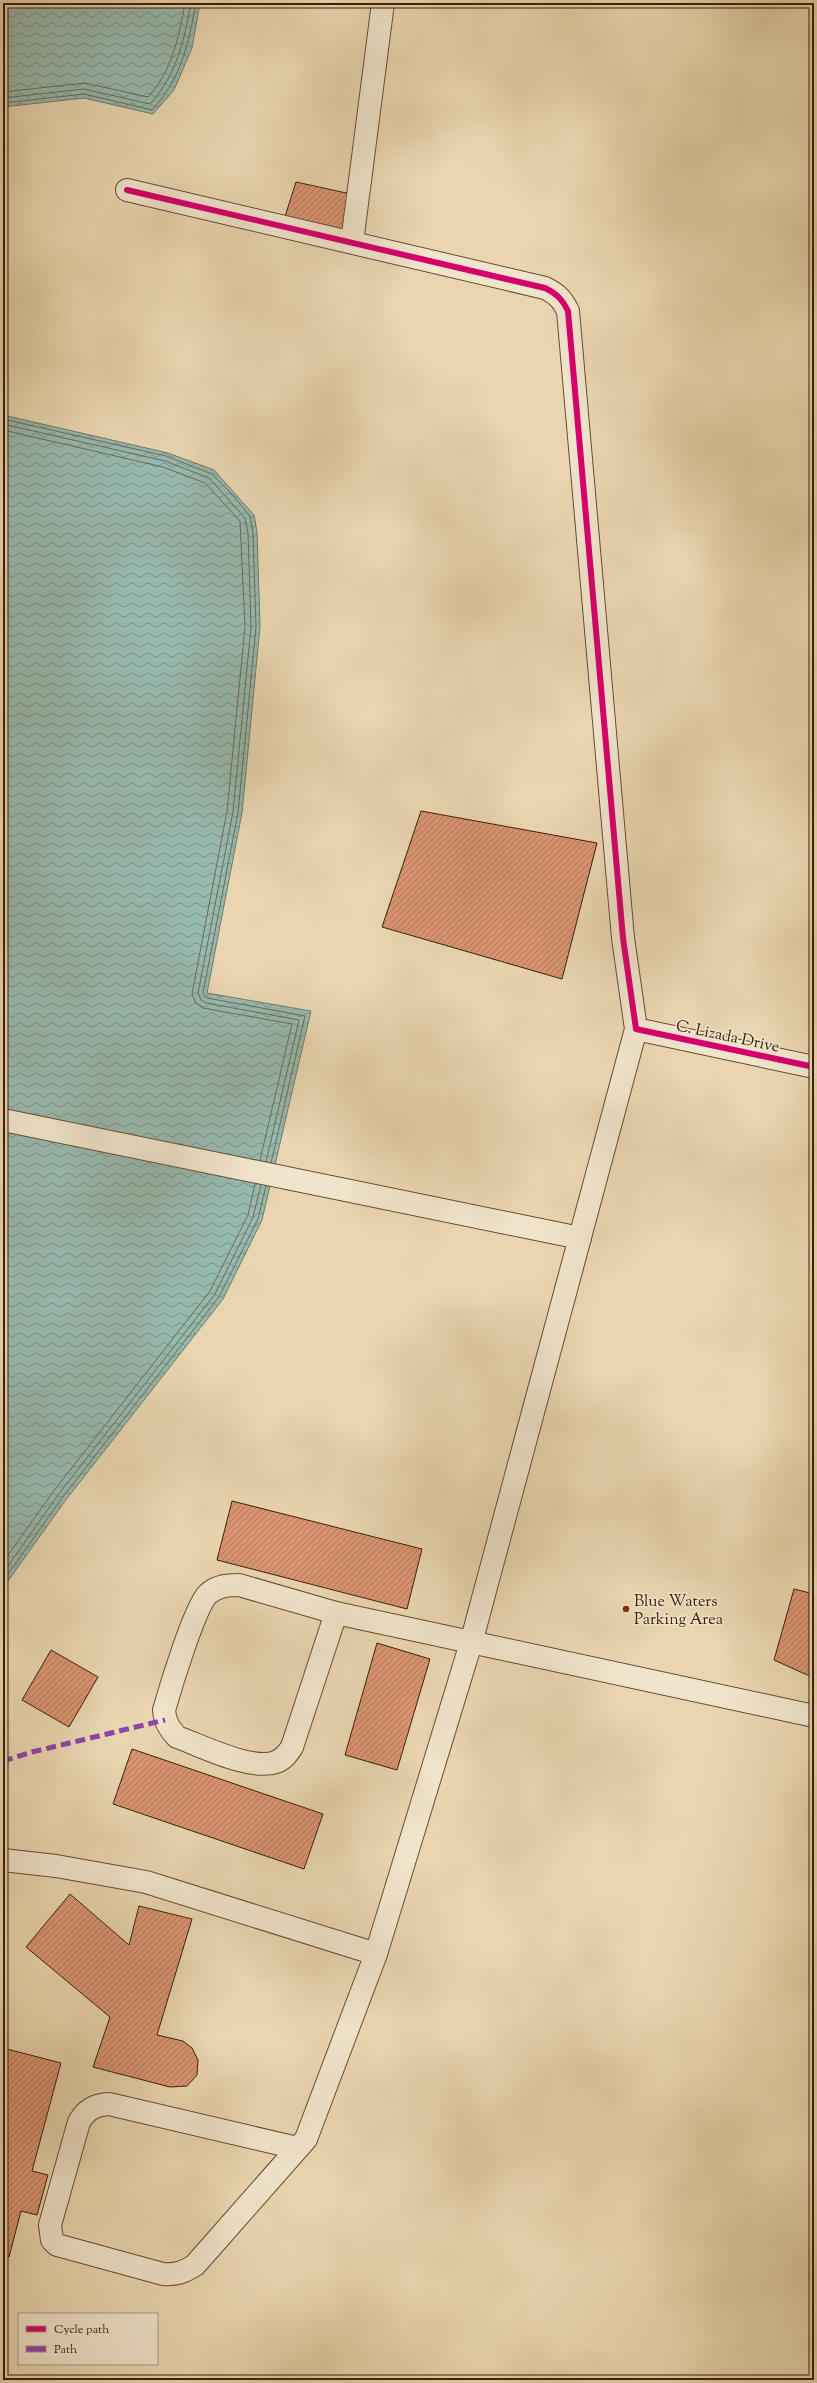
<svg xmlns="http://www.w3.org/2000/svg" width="817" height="2383" font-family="'Sorts Mill Goudy',serif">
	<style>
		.water { fill: url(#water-waves); stroke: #727b6b }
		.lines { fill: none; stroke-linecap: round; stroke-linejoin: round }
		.shore { stroke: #696c5a; stroke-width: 1 }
		.building { fill: url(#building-hatch); stroke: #3b1e06 }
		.minor-casing { stroke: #664c30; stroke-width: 24 }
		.minor { stroke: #f1e4cc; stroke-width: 22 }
		.quiet { stroke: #8e44ad; stroke-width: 5; stroke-dasharray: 10 5; stroke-linecap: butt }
		.cycleway-casing { stroke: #f1e4cc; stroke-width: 8 }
		.cycleway { stroke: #d6006c; stroke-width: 6 }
		.poi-dot { fill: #8f2418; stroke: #f1e4cc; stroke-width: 1.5 }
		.labels { text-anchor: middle; stroke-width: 3; stroke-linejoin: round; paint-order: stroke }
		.street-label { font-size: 16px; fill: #3b1e06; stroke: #f1e4cc }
		.poi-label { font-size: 16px; fill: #3b1e06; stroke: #f1e4cc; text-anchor: start }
	</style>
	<defs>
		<pattern id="water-waves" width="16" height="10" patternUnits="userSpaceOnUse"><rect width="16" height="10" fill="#97b9ae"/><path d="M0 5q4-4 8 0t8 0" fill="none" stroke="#7c968c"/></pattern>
		<pattern id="building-hatch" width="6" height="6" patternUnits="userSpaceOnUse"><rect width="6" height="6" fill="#db9573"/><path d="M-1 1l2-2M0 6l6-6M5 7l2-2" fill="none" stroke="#b3795c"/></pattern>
	</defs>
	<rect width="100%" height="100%" fill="#e9d6b0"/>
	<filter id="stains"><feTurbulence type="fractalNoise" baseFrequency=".005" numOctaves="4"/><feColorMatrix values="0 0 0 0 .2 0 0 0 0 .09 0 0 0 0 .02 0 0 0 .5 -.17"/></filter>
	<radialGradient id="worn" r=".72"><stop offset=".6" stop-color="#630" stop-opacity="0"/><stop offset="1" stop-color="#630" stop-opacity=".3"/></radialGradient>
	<g class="water">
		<path d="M3 3H200L192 48 174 90 153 114 84 98 3 107Z"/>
		<path d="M3 415 168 453 214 470 254 515 257 532 260 627 242 813 207 993 311 1011 262 1220 223 1299 65 1501 3 1588Z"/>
	</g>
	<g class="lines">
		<g class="shore">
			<path d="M3 92 85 83 148 97C172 71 179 37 185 3"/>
			<path d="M3 98 84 89 150 104C177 74 184 41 191 3"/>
			<path d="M3 103 84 94 152 110C182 77 188 45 196 3"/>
			<path d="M3 419 166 456 212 474 230 492 250 516 253 533 256 627 238 813 203 993 207 998 305 1016 271 1163"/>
			<path d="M3 424 165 461 209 478 245 518 248 533 251 627 233 812 198 993 201 1000 206 1003 299 1020 266 1162"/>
			<path d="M3 430 163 467 205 483 240 521 245 627 227 811 192 994 196 1003 203 1008 292 1024 260 1160"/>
			<path d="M3 1562 53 1492 210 1291 248 1215 255 1184"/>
			<path d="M3 1573 58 1495 215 1294 253 1217 261 1185"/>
			<path d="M3 1581 62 1498 219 1297 258 1219 266 1186"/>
		</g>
	</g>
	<g class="building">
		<path d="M296 182 351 194 346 240 282 226Z"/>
		<path d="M421 811 597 843 562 979 382 927Z"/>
		<path d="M232 1501 422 1549 407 1609 217 1560Z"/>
		<path d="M794 1589 814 1594V1678L774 1660Z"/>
		<path d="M377 1643 430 1659 397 1770 345 1755Z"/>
		<path d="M51 1650 98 1677 69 1727 22 1700Z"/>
		<path d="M132 1749 323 1814 304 1869 113 1804Z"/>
		<path d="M70 1894 129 1945 139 1906 192 1919 157 2035 183 2041 192 2048 198 2060 197 2075 187 2086 170 2087 93 2067 110 2017 26 1947Z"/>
		<path d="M3 2048 61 2063 32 2171 48 2175 37 2215 21 2211 9 2257 3 2256Z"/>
	</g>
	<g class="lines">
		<defs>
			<g id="minor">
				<path d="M127 190 545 288C557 294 562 299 568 311L623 938 636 1029 471 1643 376 1954 306 2139 195 2265C184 2272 177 2275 163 2274L57 2245 52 2240 50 2225 79 2122C86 2110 94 2105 109 2104L297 2148"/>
				<path d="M352 242 383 3"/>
				<path d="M636 1029 814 1067"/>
				<path d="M3 1120 580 1238"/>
				<path d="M336 1613 292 1747C288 1753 284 1759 276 1762 251 1771 202 1746 177 1737 169 1728 165 1722 164 1710 170 1689 195 1606 208 1594 217 1586 227 1585 239 1585L336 1613 814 1716"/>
				<path d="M3 1860 56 1866 146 1882 376 1954"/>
			</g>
		</defs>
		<use href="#minor" class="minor-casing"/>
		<use href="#minor" class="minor"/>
		<path class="quiet" d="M3 1761 32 1752 165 1720"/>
		<defs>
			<path id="cycleway" d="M127 190 545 288C557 294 562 299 568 311L623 938 636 1029 814 1067"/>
		</defs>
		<use href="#cycleway" class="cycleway-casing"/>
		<use href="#cycleway" class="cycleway"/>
	</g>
	<circle class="poi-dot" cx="626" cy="1609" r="4"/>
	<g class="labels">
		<g class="street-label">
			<text transform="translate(728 1035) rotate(12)" y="6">C. Lizada Drive</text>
		</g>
		<g class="poi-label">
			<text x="634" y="1606">Blue Waters<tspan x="634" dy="18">Parking Area</tspan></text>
		</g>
	</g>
	<rect width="817" height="2383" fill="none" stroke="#e9d6b0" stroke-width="16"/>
	<rect x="4" y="4" width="809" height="2375" fill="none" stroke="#3b1e06" stroke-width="2"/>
	<rect x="8" y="8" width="801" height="2367" fill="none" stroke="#3b1e06"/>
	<rect x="18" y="2313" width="140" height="52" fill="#f1e4cc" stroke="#a8957d"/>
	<rect x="26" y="2326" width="20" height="6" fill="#d6006c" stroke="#a8957d"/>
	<text x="54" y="2333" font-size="12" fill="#3b1e06">Cycle path</text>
	<rect x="26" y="2346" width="20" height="6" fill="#8e44ad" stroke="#a8957d"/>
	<text x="54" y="2353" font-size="12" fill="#3b1e06">Path</text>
	<rect width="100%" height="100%" filter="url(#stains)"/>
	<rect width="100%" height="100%" fill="url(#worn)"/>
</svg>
